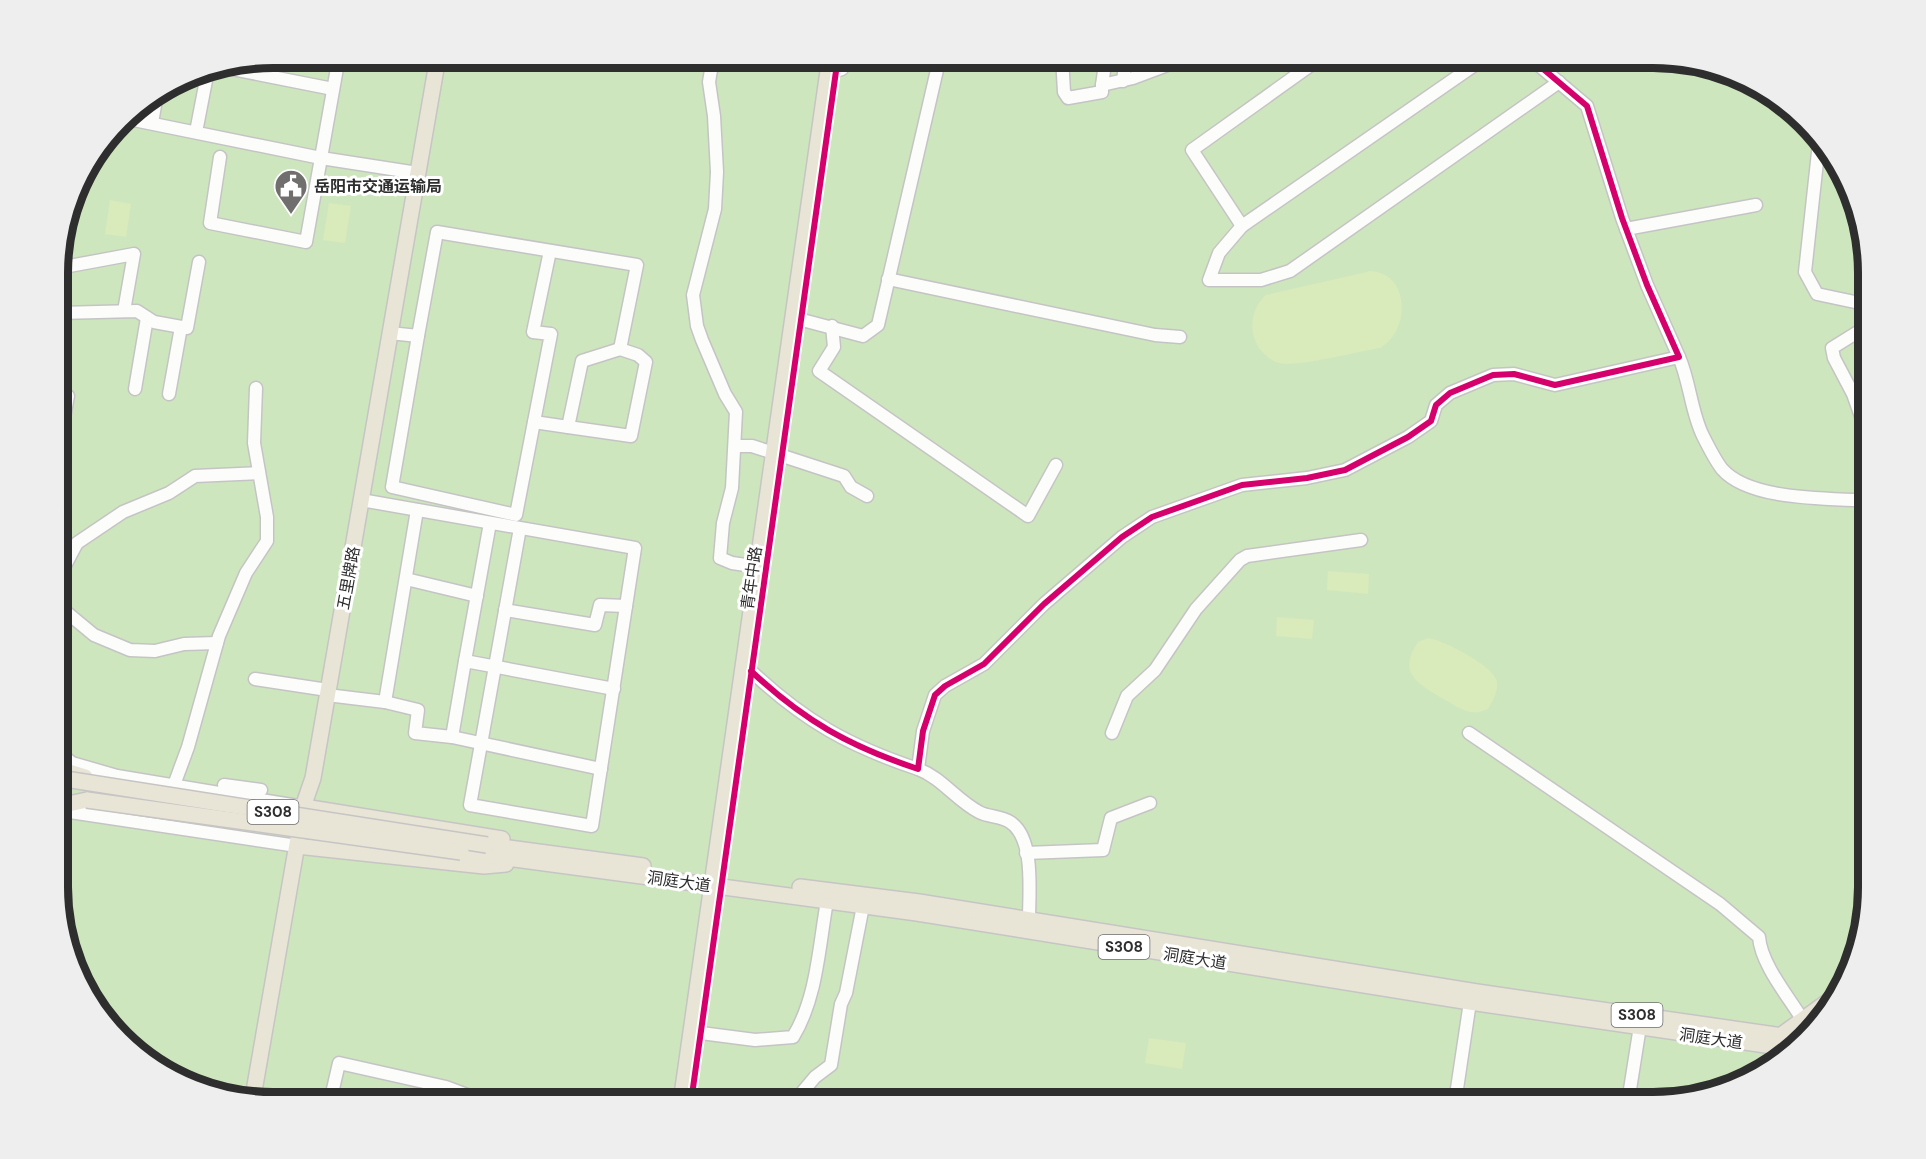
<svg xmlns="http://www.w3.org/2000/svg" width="1926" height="1159" font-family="'DM Sans','Noto Sans SC',sans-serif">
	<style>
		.green { fill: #cee6be }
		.pitch { fill: #d9eabb }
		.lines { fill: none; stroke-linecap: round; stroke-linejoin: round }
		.minor-casing { stroke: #c5c4c5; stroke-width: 15 }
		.major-casing { stroke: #c6c5c4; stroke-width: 18 }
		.minor { stroke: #fcfcfb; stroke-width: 12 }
		.major { stroke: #e8e4d6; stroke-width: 15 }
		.major-bridge-casing { stroke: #c6c5c4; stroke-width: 18; stroke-linecap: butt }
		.major-bridge { stroke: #e8e4d6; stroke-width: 15 }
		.cycleway-casing { stroke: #fff; stroke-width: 10 }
		.cycleway { stroke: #d6006c; stroke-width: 6 }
		.labels { text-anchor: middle; stroke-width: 6; stroke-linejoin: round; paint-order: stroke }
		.shield { fill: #fff; stroke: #6d6d6d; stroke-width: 1.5 }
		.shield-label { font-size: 15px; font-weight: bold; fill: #2e2e2e }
		.poi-label { font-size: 16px; font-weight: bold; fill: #2e2e2e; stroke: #fff; text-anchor: start }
		.street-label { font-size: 16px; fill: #2e2e2e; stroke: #fff }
		.rim { fill: none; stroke: #2e2e2e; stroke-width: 8 }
	</style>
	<rect width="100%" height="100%" fill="#ece8e4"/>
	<path class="green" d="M272 57H1654L1762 86 1840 164 1869 258V900L1840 995 1762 1073 1667 1102H272L164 1073 93 1006 59 914V245L79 177 130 111 190 73Z"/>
	<g class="pitch">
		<path d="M110 200 131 204 126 237 105 234Z"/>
		<path d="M329 203 351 206 345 243 323 240Z"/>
		<path d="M1371 271C1411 274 1410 331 1380 348 1360 351 1295 368 1279 363 1266 359 1255 346 1253 333 1250 320 1256 303 1266 295Z"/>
		<path d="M1328 571 1369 574 1368 594 1327 590Z"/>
		<path d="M1277 617 1314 620 1312 639 1276 636Z"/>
		<path d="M1428 638C1443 640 1490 664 1496 679 1500 689 1493 700 1488 709 1470 718 1458 707 1442 698 1417 684 1397 672 1418 642Z"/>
		<path d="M1149 1038 1186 1043 1182 1069 1145 1063Z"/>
	</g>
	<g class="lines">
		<defs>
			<g id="minor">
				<path d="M720 57 711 70 709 82 714 116 717 172 715 209 693 295 697 326 702 340 725 394 736 412 732 488 723 523 720 558 732 563 759 567"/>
				<path d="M1062 57 1064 92 1068 98 1102 92V85L1133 78 1165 66 1167 57"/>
				<path d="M1322 57 1192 150 1242 226 1486 57"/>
				<path d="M222 67 333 89"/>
				<path d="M836 71 842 69 846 57"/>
				<path d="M1123 81 1126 57"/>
				<path d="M1102 85 1106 57"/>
				<path d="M124 118 321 158 411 172"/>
				<path d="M152 123 157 94"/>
				<path d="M196 132 208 70"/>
				<path d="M1819 143 1805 272 1817 294 1869 305"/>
				<path d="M220 157 210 223 306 242 339 57"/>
				<path d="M1242 226 1219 253 1209 280H1261L1290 271 1559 82"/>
				<path d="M1626 229 1756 205"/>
				<path d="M888 279 1155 335 1180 337"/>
				<path d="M59 301 64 267 134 254 124 311"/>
				<path d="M59 313 137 311 154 322 187 328 199 262"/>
				<path d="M806 321 863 336 878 325 940 57"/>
				<path d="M1869 325 1832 348 1834 358 1853 394 1869 439"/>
				<path d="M832 326 834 347 819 371 1028 516 1056 465"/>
				<path d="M390 333 418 336 437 232 637 265 620 349 638 355 646 362 631 436 568 427"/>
				<path d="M418 336 392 487 516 515 551 334 533 332 550 251"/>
				<path d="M1679 357C1690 382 1691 412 1703 436 1708 446 1715 460 1722 469 1750 501 1828 498 1869 501"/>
				<path d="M135 389 147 318"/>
				<path d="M169 394 181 327"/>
				<path d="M59 395 68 396 59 445"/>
				<path d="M534 422 568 427 582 361 620 349"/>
				<path d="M735 446H752L844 476 851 487 867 496"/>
				<path d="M361 500 635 548 592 826 470 805 520 528"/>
				<path d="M1866 501 1869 471"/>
				<path d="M59 577 77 543 123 512 169 493 195 476 259 473"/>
				<path d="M406 579 477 596"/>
				<path d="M59 606 94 635 130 650 155 651 184 644 217 643"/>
				<path d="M505 610 595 625 600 605 626 606"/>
				<path d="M465 661 490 523"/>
				<path d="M751 671C804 721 849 746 918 769L923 731 935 695 945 686 984 664 1044 604 1122 537 1152 517 1242 485 1307 478 1345 470 1408 437 1431 421 1436 405 1450 393 1493 375 1514 374 1555 385 1679 357 1647 285 1622 218 1587 106 1529 57"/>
				<path d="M255 679 321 689"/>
				<path d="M327 695 385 702 417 510"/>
				<path d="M385 702 418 710 415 733 452 737"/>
				<path d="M1112 733 1127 696 1155 670 1196 609 1240 560 1247 556 1361 540"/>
				<path d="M1469 733 1720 904 1759 937C1761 964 1788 996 1802 1019"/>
				<path d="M59 752 72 763 117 776 304 807"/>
				<path d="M601 769 452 737 465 661 614 689"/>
				<path d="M918 769C942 778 956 800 979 812 988 817 1001 816 1010 822 1035 838 1029 892 1029 919"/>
				<path d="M174 785 188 747 219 636 246 573 267 541V517L254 443 256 388"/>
				<path d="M224 785 261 790"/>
				<path d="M59 816 70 812 297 846"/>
				<path d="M1026 853 1103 850 1111 818 1150 803"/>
				<path d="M701 1033 755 1040 793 1037C817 998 819 946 827 901"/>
				<path d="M1455 1099 1472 1102"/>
				<path d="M330 1102 339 1063 446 1087 486 1102"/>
				<path d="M794 1102 815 1077 831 1065 841 1004 846 993 863 906"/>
				<path d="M1455 1102 1470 1002"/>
				<path d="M1628 1102 1641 1020"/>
			</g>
			<g id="major">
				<path d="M59 769 85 777"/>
				<path d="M59 806 87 800"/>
				<path d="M304 807 502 839"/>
				<path d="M487 845 643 866"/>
				<path d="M297 846 484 866 506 864"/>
				<path d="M461 852 917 913 1470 1002 1786 1048"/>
				<path d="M800 887 919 902 1477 992 1797 1038"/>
				<path d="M1862 923 1869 872"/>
				<path d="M1780 1036 1841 992"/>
				<path d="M253 1097 304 804 313 778 438 57"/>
				<path d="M681 1102 830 57"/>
			</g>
		</defs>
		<use href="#minor" class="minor-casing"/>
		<use href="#major" class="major-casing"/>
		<use href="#minor" class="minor"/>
		<use href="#major" class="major"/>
		<defs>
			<g id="major-bridge">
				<path d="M59 778 487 845"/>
				<path d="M87 800 461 852"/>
			</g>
		</defs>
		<use href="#major-bridge" class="major-bridge-casing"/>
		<use href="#major-bridge" class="major-bridge"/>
		<defs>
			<g id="cycleway">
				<path d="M751 671C804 721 849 746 918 769L923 731 935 695 945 686 984 664 1044 604 1122 537 1152 517 1242 485 1307 478 1345 470 1408 437 1431 421 1436 405 1450 393 1493 375 1514 374 1555 385 1679 357 1647 285 1622 218 1587 106 1529 57"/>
				<path d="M691 1102 838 57"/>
			</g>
		</defs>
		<use href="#cycleway" class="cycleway-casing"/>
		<use href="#cycleway" class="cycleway"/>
	</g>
	<defs>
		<symbol id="civic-pin" viewBox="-11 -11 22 30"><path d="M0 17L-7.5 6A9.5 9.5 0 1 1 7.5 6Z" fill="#706f6e" stroke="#fff"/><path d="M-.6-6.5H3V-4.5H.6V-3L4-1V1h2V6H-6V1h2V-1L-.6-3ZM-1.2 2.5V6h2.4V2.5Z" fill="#fff"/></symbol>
	</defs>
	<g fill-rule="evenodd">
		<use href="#civic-pin" x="272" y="167" width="38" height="52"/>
	</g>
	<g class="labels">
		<g class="shield">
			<rect x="247.5" y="800" width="51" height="24" rx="4.5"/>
			<rect x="1098.5" y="935" width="51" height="24" rx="4.5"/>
			<rect x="1611.5" y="1003" width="51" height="24" rx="4.5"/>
		</g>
		<g class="shield-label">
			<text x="273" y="817">S308</text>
			<text x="1124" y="952">S308</text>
			<text x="1637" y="1020">S308</text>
		</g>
		<g class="poi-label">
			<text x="314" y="192">岳阳市交通运输局</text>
		</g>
		<g class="street-label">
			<text transform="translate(348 578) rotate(-80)" y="6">五里牌路</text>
			<text transform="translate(751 578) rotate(-82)" y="6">青年中路</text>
			<text transform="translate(679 881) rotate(8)" y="6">洞庭大道</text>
			<text transform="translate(1195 958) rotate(9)" y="6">洞庭大道</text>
			<text transform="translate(1711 1038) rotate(8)" y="6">洞庭大道</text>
		</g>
	</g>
	<path d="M0 0H1926V1159H0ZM273 68H1653A205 205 0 0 1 1858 273V887A205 205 0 0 1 1653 1092H273A205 205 0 0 1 68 887V273A205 205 0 0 1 273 68Z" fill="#eee" fill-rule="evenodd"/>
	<path class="rim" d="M273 68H1653A205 205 0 0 1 1858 273V887A205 205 0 0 1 1653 1092H273A205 205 0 0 1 68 887V273A205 205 0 0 1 273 68Z"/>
</svg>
